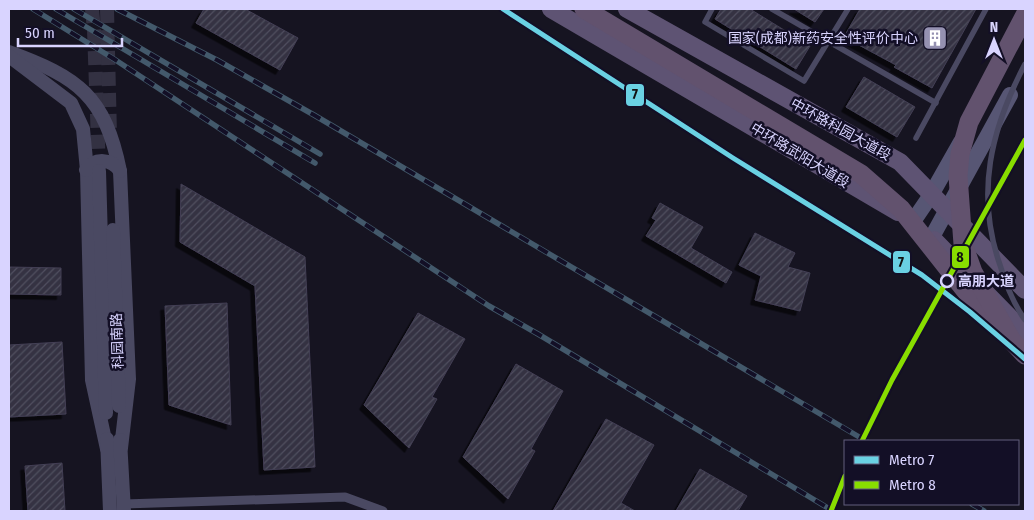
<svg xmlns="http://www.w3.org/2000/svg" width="1034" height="520" font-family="'Fira Sans Condensed','Noto Sans SC',sans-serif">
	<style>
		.building { fill: url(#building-hatch); stroke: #433f54; filter: url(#shadow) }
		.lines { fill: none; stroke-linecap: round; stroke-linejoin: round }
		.tertiary-tunnel { stroke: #333142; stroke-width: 14; stroke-dasharray: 14 7; stroke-linecap: butt }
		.service { stroke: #4a4962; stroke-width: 5.5 }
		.pedestrian { stroke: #4a4962; stroke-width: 9 }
		.tertiary { stroke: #4a4962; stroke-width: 14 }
		.secondary { stroke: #575674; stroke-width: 16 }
		.primary { stroke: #5e5373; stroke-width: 18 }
		.rail-casing { stroke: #43596b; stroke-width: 5.5 }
		.rail { stroke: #130f26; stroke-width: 4; stroke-dasharray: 11; stroke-linecap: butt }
		.service-bridge { stroke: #4a4962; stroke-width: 5.5 }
		.trunk-bridge { stroke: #62526e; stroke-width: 19 }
		.metro-1-casing { stroke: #130f26; stroke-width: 9 }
		.metro-2-casing { stroke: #130f26; stroke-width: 9 }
		.metro-1 { stroke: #6ad1e3; stroke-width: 5 }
		.metro-2 { stroke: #8d0; stroke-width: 5 }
		.stop-dot { fill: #130f26; stroke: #d9d4ff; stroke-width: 2.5 }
		.labels { text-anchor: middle; stroke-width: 5; stroke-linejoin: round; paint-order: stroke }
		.poi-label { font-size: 14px; fill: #d9d4ff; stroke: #130f26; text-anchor: end }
		.street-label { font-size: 14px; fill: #d9d4ff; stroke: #130f26 }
		.stop-label { font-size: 14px; font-weight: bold; fill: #d9d4ff; stroke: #130f26; text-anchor: start }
		.line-badge { stroke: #130f26; stroke-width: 2 }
		.pale-badge-label { font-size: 14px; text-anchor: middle; font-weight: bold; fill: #111 }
	</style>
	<defs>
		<pattern id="building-hatch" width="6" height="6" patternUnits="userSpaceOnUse" patternTransform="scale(1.25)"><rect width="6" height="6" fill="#343243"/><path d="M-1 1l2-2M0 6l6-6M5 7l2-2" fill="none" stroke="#514f5f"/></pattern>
		<filter id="shadow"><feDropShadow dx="-4.5" dy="4.5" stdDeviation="0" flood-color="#0009"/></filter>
	</defs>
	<rect width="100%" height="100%" fill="#161421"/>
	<g class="building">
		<path d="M204 9H245L298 38 280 70 196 23Z"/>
		<path d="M721 9H750L810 46 796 69 715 19Z"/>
		<path d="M794 9H824L815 22Z"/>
		<path d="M860 9H976L932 88 894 67 896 65 844 37Z"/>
		<path d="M864 77 915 107 897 137 846 107Z"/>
		<path d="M181 184 305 257 315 467 264 470 255 286 180 242Z"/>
		<path d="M660 203 703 227 691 248 732 272 726 283 646 236 656 220 652 218Z"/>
		<path d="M755 233 795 253 788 267 810 273 800 311 755 300 761 276 739 265Z"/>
		<path d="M9 267 61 268V295L9 294Z"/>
		<path d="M227 303 231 425 169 405 165 306Z"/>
		<path d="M418 313 465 339 432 397 437 399 409 448 364 405Z"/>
		<path d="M62 342 66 414 9 417V345Z"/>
		<path d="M516 364 563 391 531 449 535 451 508 499 463 457Z"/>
		<path d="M606 419 654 445 621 503 635 511H553Z"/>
		<path d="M62 463 65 511H28L25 466Z"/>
		<path d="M700 469 747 496 738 511H676Z"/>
	</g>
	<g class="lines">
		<g class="tertiary-tunnel">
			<path d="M92 9 94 30 99 171"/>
			<path d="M107 9 110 135"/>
		</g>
		<g class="service">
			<path d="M712 9 705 22 804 81 848 9"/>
			<path d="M772 9 936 103"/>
			<path d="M916 138 986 9"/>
		</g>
		<path class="pedestrian" d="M124 504 345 497 383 511"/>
		<g class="tertiary">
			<path d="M9 52C78 77 105 96 120 171L129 379 121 448"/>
			<path d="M9 56 71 103 83 129 87 170 92 380 107 449"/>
			<path d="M86 170C95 157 112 159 120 171"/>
			<path d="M99 171 106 413"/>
			<path d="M113 230 119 406"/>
			<path d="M107 439 110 511"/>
			<path d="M120 440 124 511"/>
		</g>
		<g class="secondary">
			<path d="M914 220 931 195 961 142"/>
			<path d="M932 237 1010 95"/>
		</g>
		<g class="primary">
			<path d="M551 9 898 212"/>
			<path d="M627 9 900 162 1025 290"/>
			<path d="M934 240 1025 333"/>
		</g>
		<defs>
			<g id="rail">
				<path d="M33 9 114 59 489 306 538 334 833 511"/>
				<path d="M56 9 315 163"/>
				<path d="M74 9 320 154"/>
				<path d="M117 9 217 60 314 115 866 441"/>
				<path d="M972 504 984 511"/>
			</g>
		</defs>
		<use href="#rail" class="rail-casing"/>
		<use href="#rail" class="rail"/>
		<path class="service-bridge" d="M1025 64C991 129 975 193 1000 265 1006 285 1013 303 1025 320"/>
		<g class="trunk-bridge">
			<path d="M584 9 861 174 901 209 976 304 1012 341"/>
			<path d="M1025 15 969 122 960 154 958 176 963 244 973 272 1012 341 1025 355"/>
		</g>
		<defs>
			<path id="metro-1" d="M503 9 733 158 922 275 970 312 1025 359"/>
			<g id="metro-2">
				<path d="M862 441 892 380 1025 140"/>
				<path d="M831 511 845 476"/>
			</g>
		</defs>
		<use href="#metro-1" class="metro-1-casing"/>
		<use href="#metro-2" class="metro-2-casing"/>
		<use href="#metro-1" class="metro-1"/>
		<use href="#metro-2" class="metro-2"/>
	</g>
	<defs>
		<symbol id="building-square" viewBox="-11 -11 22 22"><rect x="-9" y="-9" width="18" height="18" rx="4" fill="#9591b1" stroke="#130f26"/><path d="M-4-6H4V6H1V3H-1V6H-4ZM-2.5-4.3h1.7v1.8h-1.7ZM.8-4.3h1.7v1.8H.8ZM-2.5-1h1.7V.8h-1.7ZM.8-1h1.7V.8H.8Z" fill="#fff"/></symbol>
	</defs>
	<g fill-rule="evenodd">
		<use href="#building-square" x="921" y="24" width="28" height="28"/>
	</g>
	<circle class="stop-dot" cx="947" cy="281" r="6"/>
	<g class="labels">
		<g class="poi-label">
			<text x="918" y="43">国家(成都)新药安全性评价中心</text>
		</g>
		<g class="street-label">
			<text transform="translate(841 129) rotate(29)" y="5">中环路科园大道段</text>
			<text transform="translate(800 155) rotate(31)" y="5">中环路武阳大道段</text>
			<text transform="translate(117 341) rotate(-92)" y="5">科园南路</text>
		</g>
		<g class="stop-label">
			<text x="958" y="286">高朋大道</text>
		</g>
	</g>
	<g class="line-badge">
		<rect x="625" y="83" width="20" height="24" rx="5" fill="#6ad1e3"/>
		<rect x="951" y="245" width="19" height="24" rx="5" fill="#8d0"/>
		<rect x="892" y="250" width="19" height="24" rx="5" fill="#6ad1e3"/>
	</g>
	<g class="pale-badge-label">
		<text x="635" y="99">7</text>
		<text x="960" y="262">8</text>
		<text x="901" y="267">7</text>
	</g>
	<rect width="1034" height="520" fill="none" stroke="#d9d4ff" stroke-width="20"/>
	<rect x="844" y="440" width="175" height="65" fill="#130f26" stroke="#625e7d"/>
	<rect x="854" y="456" width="25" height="8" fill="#6ad1e3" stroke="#625e7d"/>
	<text x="889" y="465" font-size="15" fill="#d9d4ff">Metro 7</text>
	<rect x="854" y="481" width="25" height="8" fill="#88dd00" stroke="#625e7d"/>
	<text x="889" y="490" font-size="15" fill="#d9d4ff">Metro 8</text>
	<g transform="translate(994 40)" stroke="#130f26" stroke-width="4" paint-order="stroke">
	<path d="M0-4L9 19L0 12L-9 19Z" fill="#d9d4ff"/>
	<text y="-8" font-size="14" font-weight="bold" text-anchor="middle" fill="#d9d4ff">N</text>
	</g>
	<path d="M18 38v8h104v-8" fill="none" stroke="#d9d4ff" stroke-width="2.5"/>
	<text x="25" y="38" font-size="15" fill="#d9d4ff" stroke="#130f26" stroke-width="4" paint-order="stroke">50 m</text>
</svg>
